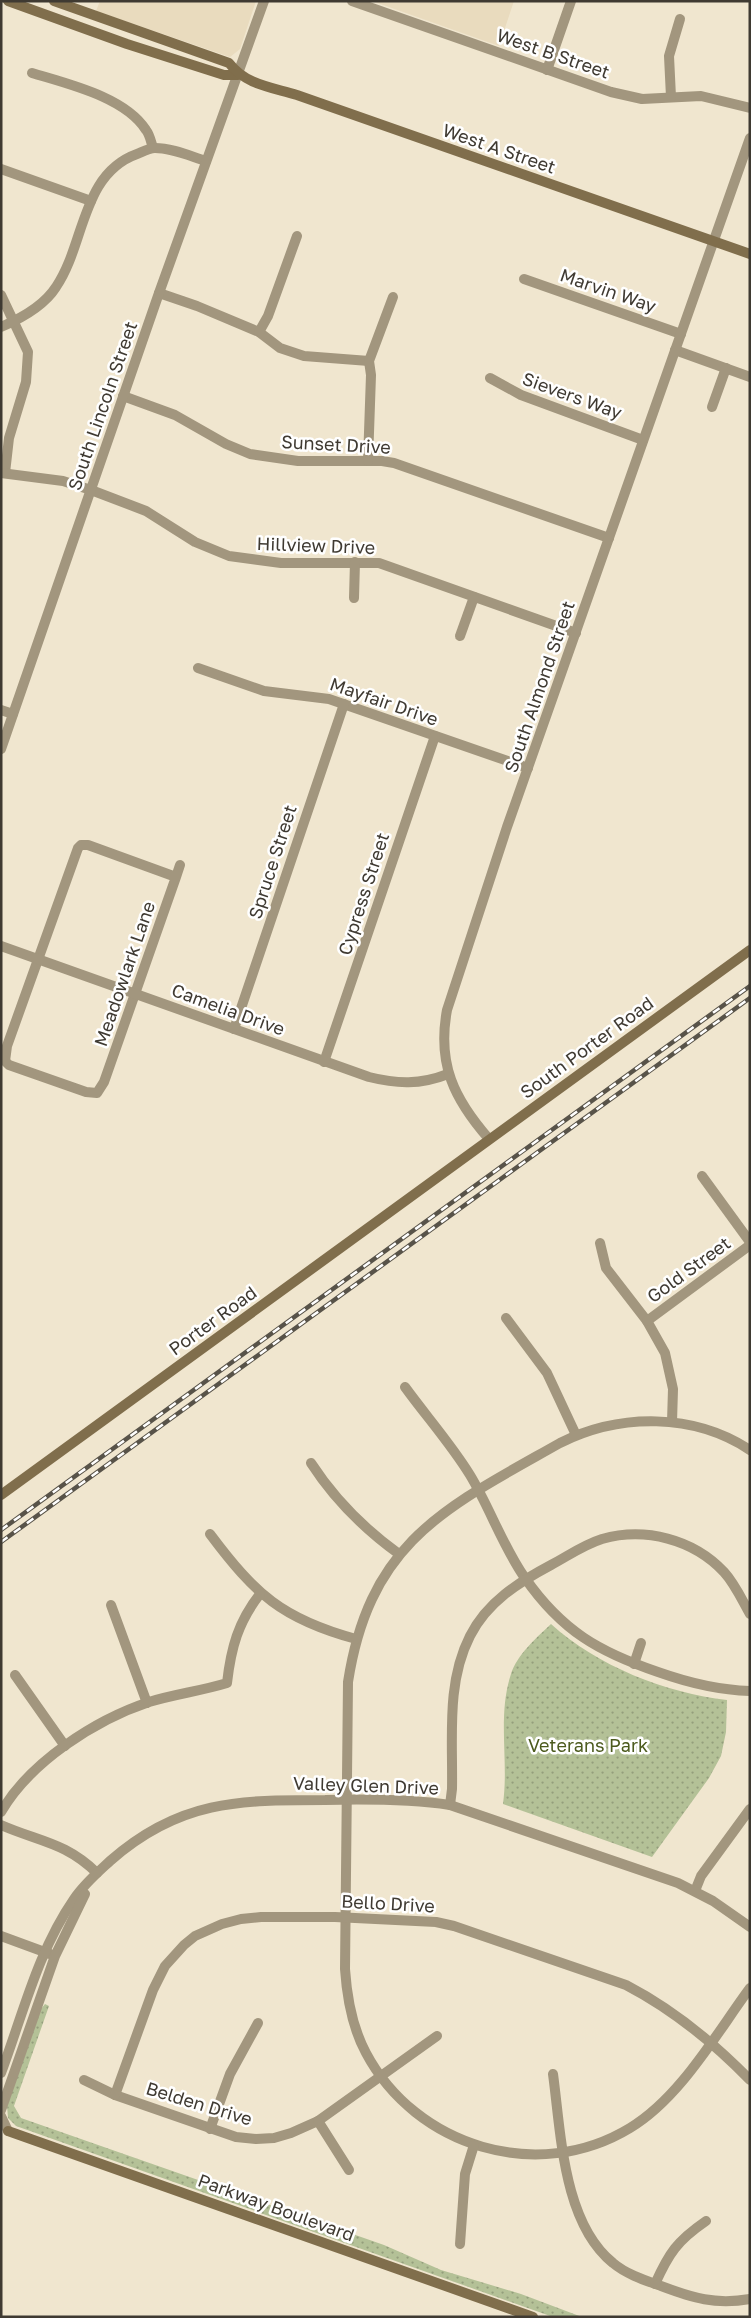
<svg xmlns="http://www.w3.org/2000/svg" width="751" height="2318" font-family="'Golos Text',sans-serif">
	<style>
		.built { fill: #e9dbbe }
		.park { fill: url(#park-dots) }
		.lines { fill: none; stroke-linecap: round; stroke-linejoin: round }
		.street { stroke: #a2967e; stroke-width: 10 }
		.secondary { stroke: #806e4c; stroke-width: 10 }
		.rail-casing { stroke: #585349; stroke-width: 4.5 }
		.rail { stroke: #fff; stroke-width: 2.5; stroke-dasharray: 8; stroke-linecap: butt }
		.labels { text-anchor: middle; stroke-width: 5; stroke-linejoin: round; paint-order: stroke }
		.street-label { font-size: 18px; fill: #3f3a32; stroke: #fff }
		.park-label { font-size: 18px; fill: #4c5b1e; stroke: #fff }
	</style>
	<defs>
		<pattern id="park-dots" width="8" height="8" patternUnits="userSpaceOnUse" patternTransform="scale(1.25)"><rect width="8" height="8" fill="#b4c197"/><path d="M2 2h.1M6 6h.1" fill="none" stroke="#949e7c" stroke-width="1.8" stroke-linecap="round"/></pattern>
	</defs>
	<rect width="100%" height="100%" fill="#f0e6cf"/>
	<g class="built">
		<path d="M100 1H256L240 49 230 57 96 11Z"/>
		<path d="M372 1H514L499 46Z"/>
	</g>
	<g class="park">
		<path d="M551 1624C597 1666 666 1693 727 1700L726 1732 721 1756 709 1778 652 1857 503 1804C509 1761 497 1716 511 1674 517 1655 536 1638 551 1624Z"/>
		<path d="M45 2004 49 2006 14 2106 21 2118 384 2245 441 2270 521 2294 582 2317H553L16 2126 8 2118 7 2106 41 2009Z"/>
	</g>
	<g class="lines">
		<g class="street">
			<path d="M352 1 611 92 642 99 701 96 750 108"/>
			<path d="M547 70 571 1"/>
			<path d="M32 73C68 84 125 97 146 130 150 135 151 142 153 148"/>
			<path d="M671 97 669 56 680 19"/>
			<path d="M1 169 91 201"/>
			<path d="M524 279 681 334"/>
			<path d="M159 293 197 306 259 332 280 348 304 356 369 361"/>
			<path d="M1 295 28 352 26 382 9 438 5 473"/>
			<path d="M1 327C22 318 44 306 56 287 85 245 81 174 137 154 142 152 149 148 155 148 172 148 190 156 206 161"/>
			<path d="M259 332 268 316 297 236"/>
			<path d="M675 350 750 377"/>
			<path d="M490 378 521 395 643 440"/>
			<path d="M123 396 175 415 226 444 250 454 298 461H382L394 463 609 538"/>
			<path d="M712 407 726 368"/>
			<path d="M368 461 371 375 369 361 393 297"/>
			<path d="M1 473 63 481 91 490 146 511 195 542 229 556 281 563H379L576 633"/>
			<path d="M354 598 355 562"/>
			<path d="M460 636 474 597"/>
			<path d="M198 668 264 691 329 699 528 768"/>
			<path d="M1 710 13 714"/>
			<path d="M1 749 159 293 264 1"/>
			<path d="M176 877 88 845H81L78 848 7 1046 5 1061 9 1065 86 1092 97 1093 104 1082 176 877 180 865"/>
			<path d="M1 946 369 1077C397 1084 420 1085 448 1074"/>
			<path d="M234 1029 344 704"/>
			<path d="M324 1062 435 736"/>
			<path d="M489 1139C454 1099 437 1064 447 1010L507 827 750 138"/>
			<path d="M702 1176 750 1242"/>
			<path d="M600 1243 606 1268 647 1321 665 1353 673 1389 672 1422"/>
			<path d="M506 1318 547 1373 576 1435"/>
			<path d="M647 1321 750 1245"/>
			<path d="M405 1387C426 1416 451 1444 470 1475 490 1508 503 1547 525 1578 562 1631 599 1652 658 1672 689 1683 717 1690 750 1691"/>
			<path d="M750 1450C694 1413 620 1413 560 1443 447 1507 370 1540 348 1682L345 1969C347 1999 352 2027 366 2053 416 2147 538 2184 630 2128 680 2098 716 2034 750 1988"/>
			<path d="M311 1463C335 1500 363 1528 399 1554"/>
			<path d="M210 1534C255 1594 282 1619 356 1639"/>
			<path d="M111 1605 147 1703"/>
			<path d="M634 1664 641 1643"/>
			<path d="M15 1675 65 1746"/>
			<path d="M450 1805 452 1789C453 1738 446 1683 470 1636 487 1602 519 1582 551 1565 568 1556 583 1545 602 1539 645 1527 693 1539 724 1572 735 1584 742 1600 750 1614"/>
			<path d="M1 1812C30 1762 95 1720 149 1702 175 1694 201 1691 227 1683 231 1648 238 1622 260 1594"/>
			<path d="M1 1825C40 1842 65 1842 97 1873"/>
			<path d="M695 1891 701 1876 750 1809"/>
			<path d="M1 1936 50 1954"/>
			<path d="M1 2073C23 2014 38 1951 74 1899 84 1884 97 1873 110 1861 179 1800 239 1800 325 1800 367 1799 409 1799 450 1805L678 1883 713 1901 750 1927"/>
			<path d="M553 2074C561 2133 563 2223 613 2263 626 2274 644 2280 661 2286 693 2298 715 2305 750 2299"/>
			<path d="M84 2080 115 2095 236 2137 256 2139 274 2138 291 2133 318 2121 437 2036"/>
			<path d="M115 2095 153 1990 165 1966 184 1945 195 1936 222 1924 241 1919 261 1917H335L436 1922 454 1926 626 1985C672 2009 714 2043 750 2080"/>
			<path d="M1 2110 55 1956 85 1894"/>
			<path d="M1 2116 8 2131"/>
			<path d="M318 2121 349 2170"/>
			<path d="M210 2129 230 2074 258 2023"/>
			<path d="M460 2244 465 2174 474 2145"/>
			<path d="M655 2284C669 2253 677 2241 706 2221"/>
		</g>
		<g class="secondary">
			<path d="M8 1 127 44 224 75H238"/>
			<path d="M54 1 229 63C246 85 271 87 297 95L750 254"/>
			<path d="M1 1495 750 950"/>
			<path d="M8 2131 533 2317"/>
		</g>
		<defs>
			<g id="rail">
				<path d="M1 1530 750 986"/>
				<path d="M1 1542 750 998"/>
			</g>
		</defs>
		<use href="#rail" class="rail-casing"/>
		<use href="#rail" class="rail"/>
	</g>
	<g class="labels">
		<g class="street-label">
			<text transform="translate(553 54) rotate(19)" y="6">West B Street</text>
			<text transform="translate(499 149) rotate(19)" y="6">West A Street</text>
			<text transform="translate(608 291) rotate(19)" y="6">Marvin Way</text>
			<text transform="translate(572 396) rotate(20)" y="6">Sievers Way</text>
			<text transform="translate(103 406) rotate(-71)" y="6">South Lincoln Street</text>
			<text transform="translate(336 445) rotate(3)" y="6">Sunset Drive</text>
			<text transform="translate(316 546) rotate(2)" y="6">Hillview Drive</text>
			<text transform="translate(540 687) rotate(-71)" y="6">South Almond Street</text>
			<text transform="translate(384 702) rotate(19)" y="6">Mayfair Drive</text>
			<text transform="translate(273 862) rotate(-72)" y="6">Spruce Street</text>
			<text transform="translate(364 894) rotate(-72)" y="6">Cypress Street</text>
			<text transform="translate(125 974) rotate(-71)" y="6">Meadowlark Lane</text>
			<text transform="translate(228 1010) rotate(20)" y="6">Camelia Drive</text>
			<text transform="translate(587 1048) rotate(-36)" y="6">South Porter Road</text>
			<text transform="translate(689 1270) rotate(-36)" y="6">Gold Street</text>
			<text transform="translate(213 1321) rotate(-36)" y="6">Porter Road</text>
			<text transform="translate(366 1786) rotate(2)" y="6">Valley Glen Drive</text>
			<text transform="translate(388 1904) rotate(3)" y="6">Bello Drive</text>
			<text transform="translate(199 2104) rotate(17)" y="6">Belden Drive</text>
			<text transform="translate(276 2208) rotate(20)" y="6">Parkway Boulevard</text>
		</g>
		<g class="park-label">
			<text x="588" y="1752">Veterans Park</text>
		</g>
	</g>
	<rect width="751" height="2318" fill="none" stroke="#3f3a32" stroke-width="5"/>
</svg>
